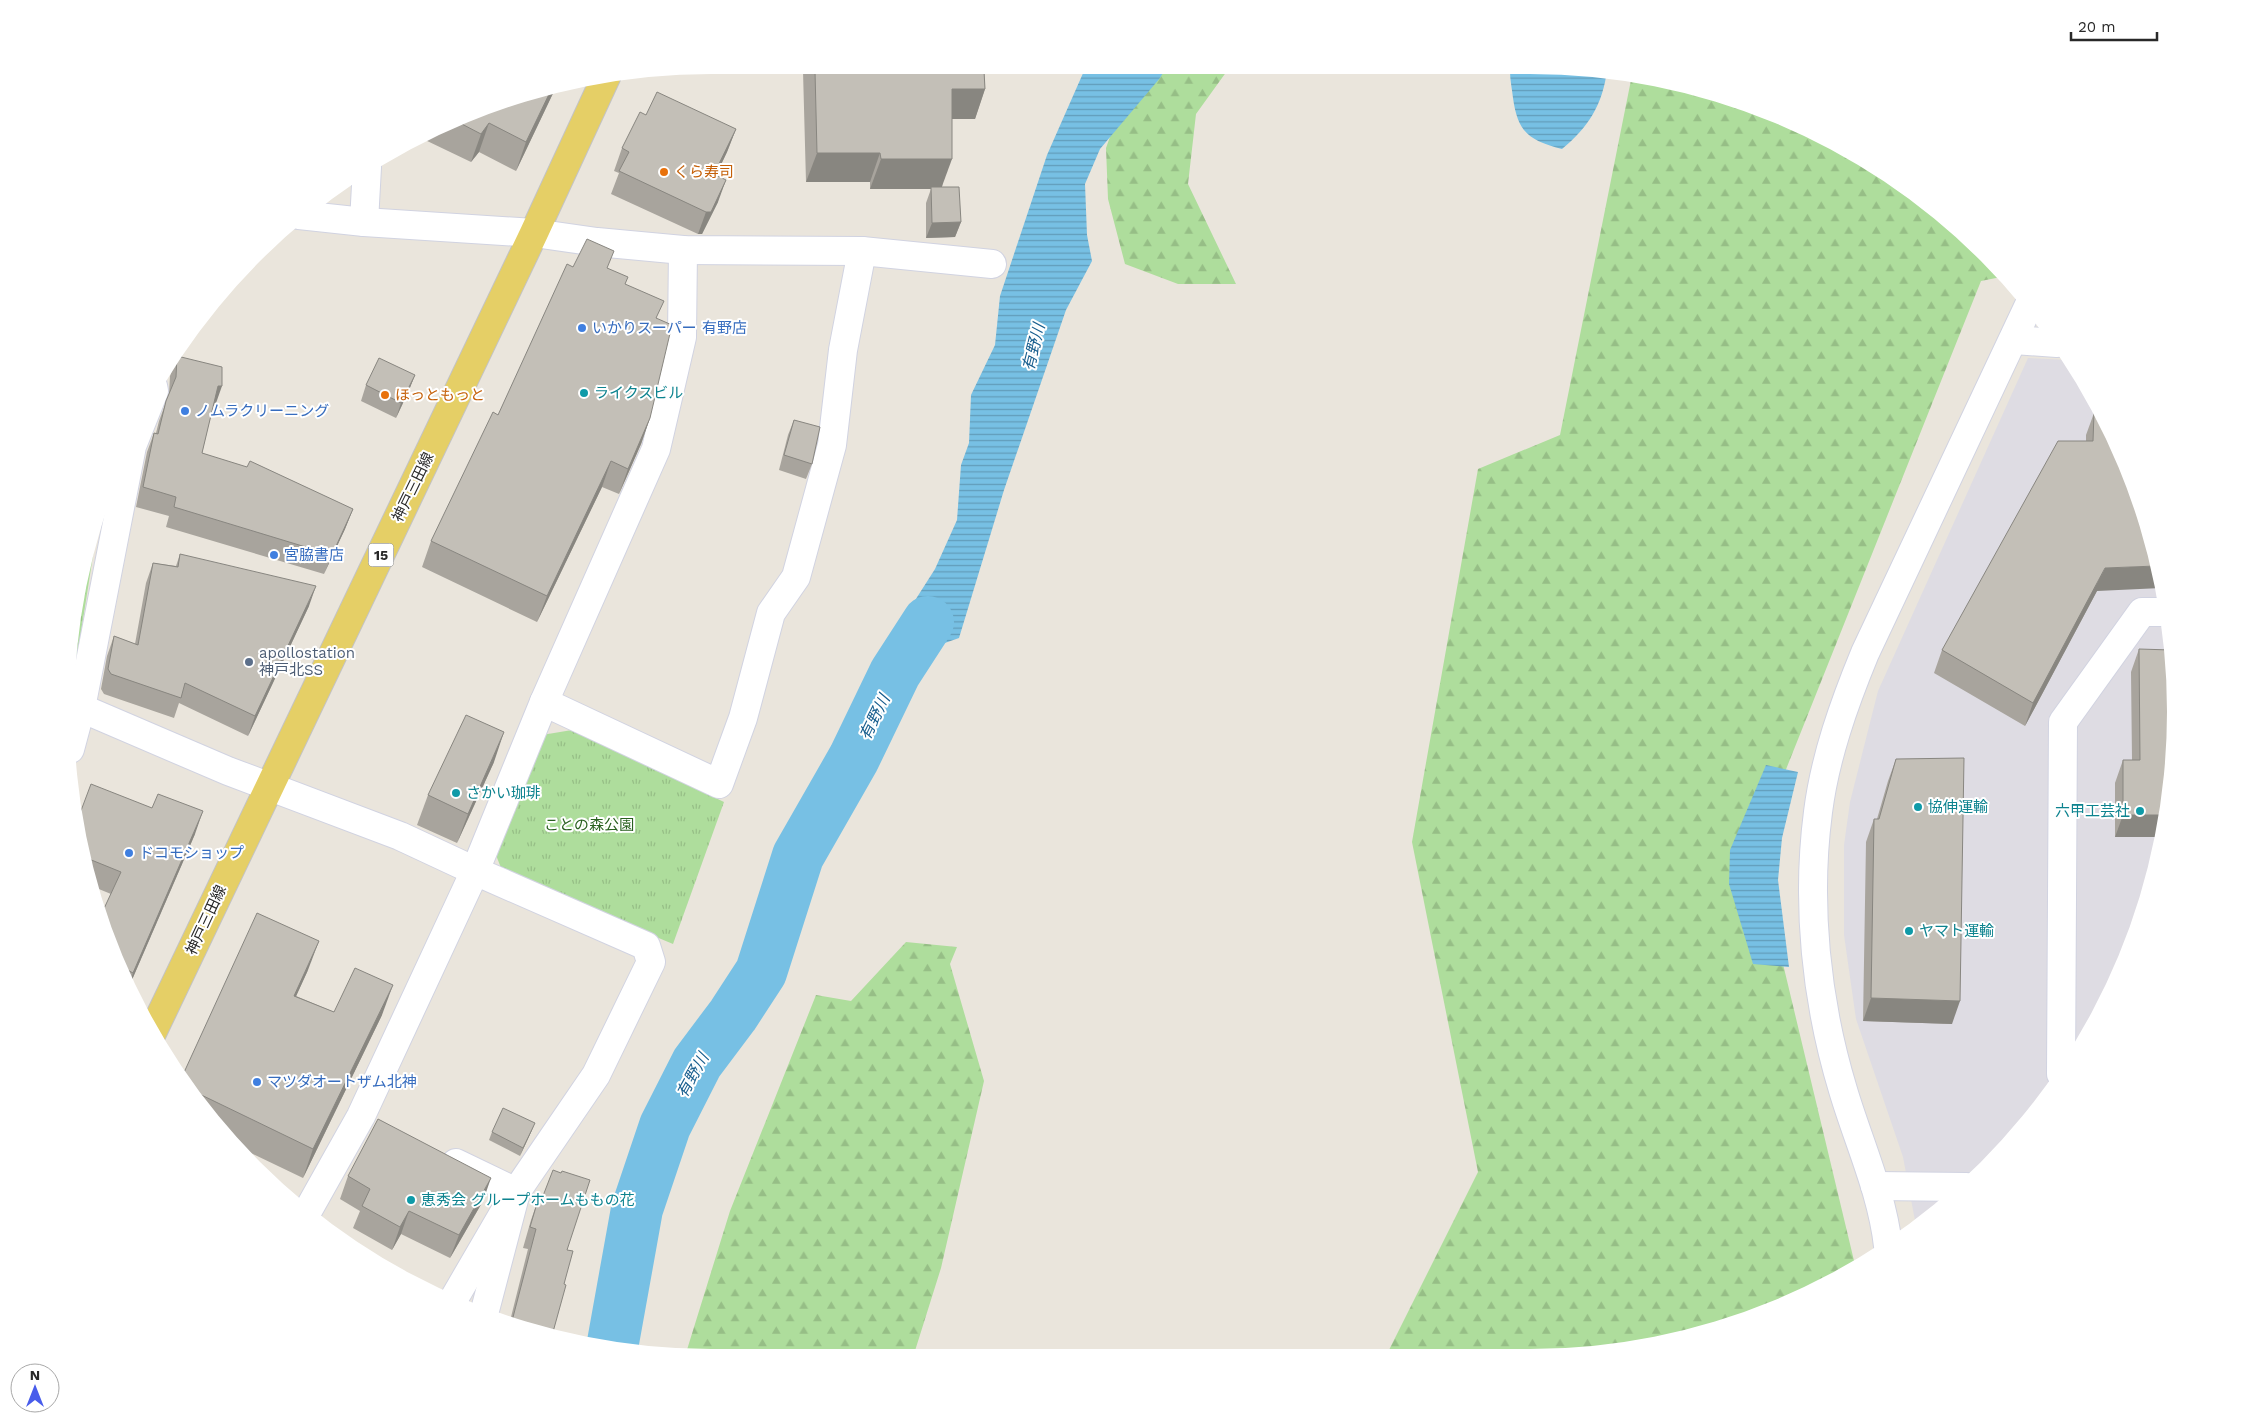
<svg xmlns="http://www.w3.org/2000/svg" width="2241" height="1423" font-family="'Work Sans','Noto Sans JP',sans-serif">
	<style>
		.industrial { fill: #dedce3 }
		.grass { fill: url(#grass-tufts) }
		.forest { fill: url(#forest-firs) }
		.water { fill: url(#water-rules) }
		.lines { fill: none; stroke-linecap: round; stroke-linejoin: round }
		.river { stroke: #77c0e4; stroke-width: 52 }
		.minor-casing { stroke: #d1d3e1; stroke-width: 30 }
		.tertiary-casing { stroke: #d1d3e1; stroke-width: 30 }
		.primary-casing { stroke: #c3c3c3; stroke-width: 30 }
		.minor { stroke: #fff; stroke-width: 28 }
		.tertiary { stroke: #fff; stroke-width: 28 }
		.primary { stroke: #e5cf66; stroke-width: 28 }
		.wall { fill: #a8a49d }
		.shaded-wall { fill: #888680 }
		.building { fill: #c3bfb7; stroke: #888680 }
		.food-dot { fill: #e8710a; stroke: #fff; stroke-width: 2 }
		.shop-dot { fill: #3f7fe0; stroke: #fff; stroke-width: 2 }
		.culture-dot { fill: #0f9aa8; stroke: #fff; stroke-width: 2 }
		.service-dot { fill: #5c6f8a; stroke: #fff; stroke-width: 2 }
		.labels { text-anchor: middle; stroke-width: 4; stroke-linejoin: round; paint-order: stroke }
		.shield { fill: #fff; stroke: #696969; stroke-width: 1 }
		.shield-label { font-size: 14px; font-weight: bold; fill: #292929 }
		.food-label { font-size: 15px; fill: #c56008; stroke: #fff; text-anchor: start }
		.shop-label { font-size: 15px; fill: #366cbe; stroke: #fff; text-anchor: start }
		.culture-label { font-size: 15px; fill: #0d838f; stroke: #fff; text-anchor: start }
		.street-label { font-size: 15px; fill: #292929; stroke: #fff }
		.service-label { font-size: 15px; fill: #4e5e75; stroke: #fff; text-anchor: start }
		.park-label { font-size: 15px; fill: #29601f; stroke: #fff }
		.water-label { font-size: 16px; font-style: italic; fill: #185e8e; stroke: #fff }
	</style>
	<defs>
		<pattern id="grass-tufts" width="24" height="20" patternUnits="userSpaceOnUse" patternTransform="scale(1.25)"><rect width="24" height="20" fill="#aedd9c"/><path d="M3 7l-1-3M5 7V3M7 7l1-3M15 17l-1-3M17 17v-4M19 17l1-3" fill="none" stroke="#96be86"/></pattern>
		<pattern id="forest-firs" width="22" height="20" patternUnits="userSpaceOnUse" patternTransform="scale(1.25)"><rect width="22" height="20" fill="#aedd9c"/><path d="M5 1l3.5 6h-7zM16 11l3.5 6h-7z" fill="#96be86"/></pattern>
		<pattern id="water-rules" width="6" height="5" patternUnits="userSpaceOnUse" patternTransform="scale(1.25)"><rect width="6" height="5" fill="#77c0e4"/><path d="M0 2.5h6" fill="none" stroke="#629cb9"/></pattern>
	</defs>
	<rect width="100%" height="100%" fill="#eae5dc"/>
	<path class="industrial" d="M2028 358 2069 360 2090 389 2142 504 2171 627 2175 754 2154 879 2109 998 2042 1105 1956 1198 1916 1226 1903 1157 1856 1019 1844 935V845L1850 802 1878 691Z"/>
	<g class="grass">
		<path d="M87 548 94 549 74 677 68 683 77 586Z"/>
		<path d="M572 730 724 802 673 944 503 873 494 850 542 735Z"/>
	</g>
	<g class="forest">
		<path d="M1136 71H1227L1196 114 1188 184 1236 284H1178L1125 264 1108 199 1106 148 1131 77Z"/>
		<path d="M1632 75 1777 114 1923 199 2006 276 1981 281 1755 847 1856 1269 1697 1336 1572 1357 1386 1356 1478 1172 1412 842 1478 469 1560 435Z"/>
		<path d="M906 942 957 947 950 964 984 1081 941 1268 914 1354 686 1353 730 1211 816 995 851 1001Z"/>
	</g>
	<g class="water">
		<path d="M1607 70C1603 104 1588 128 1562 149 1529 140 1518 133 1513 98 1512 89 1510 80 1510 71Z"/>
		<path d="M1084 71H1164L1160 78 1100 149 1085 184 1087 235 1092 261 1066 310 1004 490 959 638 942 644 927 661 908 693 875 676 887 640 891 638 935 569 957 520 961 465 969 443 971 395 995 345 1000 296 1047 155Z"/>
		<path d="M1766 765 1798 772 1782 838 1778 880 1789 967 1753 964 1729 884 1730 850Z"/>
	</g>
	<g class="lines">
		<path class="river" d="M612 1348 637 1209 665 1126 697 1063 733 1015 761 972 798 856 854 758 895 673 928 622"/>
		<defs>
			<g id="minor">
				<path d="M299 215 364 222 534 233 597 242 683 250 862 251 992 264"/>
				<path d="M364 222 367 167"/>
				<path d="M2014 340 2057 343"/>
				<path d="M544 702 719 784 743 718 771 613 796 577 832 445 843 350 862 251"/>
				<path d="M65 707 81 708 228 771 400 836 475 871 646 946 651 962 596 1075 516 1192 452 1302"/>
				<path d="M70 749 81 708 132 446 154 391 153 386"/>
				<path d="M2061 1074 2063 722 2142 612H2167"/>
				<path d="M456 1163 516 1192 484 1314"/>
				<path d="M306 1214 361 1116 475 871 544 702 656 449 682 337 683 250"/>
				<path d="M1888 1246C1882 1192 1858 1141 1843 1090 1816 1001 1806 904 1818 812 1825 757 1844 704 1865 653L2029 305"/>
			</g>
			<path id="tertiary" d="M1875 1186 1966 1187"/>
			<path id="primary" d="M152 1033 534 233 607 75"/>
		</defs>
		<use href="#minor" class="minor-casing"/>
		<use href="#tertiary" class="tertiary-casing"/>
		<use href="#primary" class="primary-casing"/>
		<use href="#minor" class="minor"/>
		<use href="#tertiary" class="tertiary"/>
		<use href="#primary" class="primary"/>
	</g>
	<g class="wall">
		<path d="M803 71H984L985 89 975 119H952L942 187 961 222 955 237 926 238V203L931 189H870V182H806Z"/>
		<path d="M556 87 516 171 479 152 471 162 423 139 504 99Z"/>
		<path d="M646 115 736 129 727 152 716 175 718 202 702 234H698L611 194 619 173 614 171 622 148Z"/>
		<path d="M573 267 608 268 625 284 657 318 650 418 641 444 619 494 602 487 537 622 422 567 431 541 498 415Z"/>
		<path d="M177 356 215 406H213L202 453 353 509 345 529 324 574 166 527 169 516 136 507 147 452 154 433H156L159 421 169 394 170 376Z"/>
		<path d="M415 375 409 390 396 418 361 401 366 385Z"/>
		<path d="M2094 413 2097 591 2025 726 1934 673 1942 650 2086 441V435Z"/>
		<path d="M794 420 812 464 806 479 779 470 788 435Z"/>
		<path d="M180 554 309 606 248 736 179 703 174 718 104 694 101 689 107 656 114 636 135 644 146 583 153 563 176 566Z"/>
		<path d="M2139 649 2161 837H2115V783L2123 760H2132L2131 672Z"/>
		<path d="M1896 759 1952 1024 1863 1021 1866 842 1874 819H1877L1888 781Z"/>
		<path d="M494 762 457 843 417 825 428 795Z"/>
		<path d="M152 808 195 834 128 989 101 915 111 894 89 885 87 879 79 816Z"/>
		<path d="M308 970 296 996 334 1012 382 1015 303 1178 236 1146 181 1079Z"/>
		<path d="M532 1130 520 1156 489 1140 492 1132Z"/>
		<path d="M348 1176 483 1201 450 1258 401 1234 392 1250 353 1228 360 1211 340 1199Z"/>
		<path d="M538 1200 567 1250 564 1284 553 1332 510 1321 528 1249 523 1248 531 1220Z"/>
	</g>
	<g class="shaded-wall">
		<path d="M556 87 516 171 526 142 552 88Z"/>
		<path d="M952 89H985L975 119H941Z"/>
		<path d="M489 123 479 152 471 162 481 134Z"/>
		<path d="M736 129 727 152 706 196 714 174Z"/>
		<path d="M817 153H880L870 182H806Z"/>
		<path d="M881 159H952L941 189H870Z"/>
		<path d="M726 180 718 202 702 234H698L706 212Z"/>
		<path d="M961 222 955 237 926 238 932 223Z"/>
		<path d="M415 375 409 390 396 418 401 403Z"/>
		<path d="M218 386H222L215 406H211Z"/>
		<path d="M650 418 641 444 619 494 628 469Z"/>
		<path d="M611 461 602 487 537 622 547 596Z"/>
		<path d="M353 509 345 529 324 574 332 555Z"/>
		<path d="M2156 566 2161 588 2097 591 2025 726 2033 703 2105 568Z"/>
		<path d="M316 586 309 606 248 736 255 716Z"/>
		<path d="M504 732 494 762 457 843 468 814Z"/>
		<path d="M203 811 195 834 128 989 133 973Z"/>
		<path d="M2123 815H2165L2161 837H2115Z"/>
		<path d="M319 941 308 970 283 1025 294 996Z"/>
		<path d="M393 985 382 1015 303 1178 313 1149Z"/>
		<path d="M1871 998 1960 1001 1952 1024 1863 1021Z"/>
		<path d="M535 1123 532 1130 520 1156 523 1148Z"/>
		<path d="M491 1178 483 1201 450 1258 459 1235Z"/>
		<path d="M409 1211 401 1234 392 1250 400 1227Z"/>
	</g>
	<g class="building">
		<path d="M815 71H984L985 89H952V159H881L880 153H817Z"/>
		<path d="M552 88 526 142 489 123 481 134 458 122 504 99Z"/>
		<path d="M657 92 736 129 714 174 726 180 711 212H706L619 171 629 152 622 148 640 112 646 115Z"/>
		<path d="M931 187H959L961 222 932 223Z"/>
		<path d="M587 239 614 251 607 268 628 277 625 284 664 301 656 318 672 325 650 418 628 469 611 461 547 596 431 541 493 412 498 415 567 264 573 267Z"/>
		<path d="M177 356 222 367V386H218L202 453 247 467 250 461 353 509 332 555 174 507 176 497 143 487 154 433 158 434 166 401 176 377Z"/>
		<path d="M379 358 415 375 401 403 366 385Z"/>
		<path d="M2094 413H2100L2142 504 2156 566 2105 568 2033 703 1942 650 2058 441H2093Z"/>
		<path d="M794 420 820 427 812 464 784 455Z"/>
		<path d="M180 554 316 586 255 716 185 683 181 698 111 674 108 669 114 636 138 645 153 563 178 567Z"/>
		<path d="M2139 649 2171 650 2175 754 2165 815H2123V760H2140Z"/>
		<path d="M466 715 504 732 468 814 428 795Z"/>
		<path d="M1964 758 1960 1001 1871 998 1874 819H1879L1896 759Z"/>
		<path d="M91 784 152 808 158 794 203 811 133 973 120 966 101 915 121 872 84 857 79 816Z"/>
		<path d="M257 913 319 941 294 996 334 1012 355 968 393 985 313 1149 189 1089 181 1079Z"/>
		<path d="M503 1108 535 1123 523 1148 492 1132Z"/>
		<path d="M378 1119 491 1178 459 1235 409 1211 400 1227 362 1206 370 1189 348 1176Z"/>
		<path d="M553 1170 561 1173 562 1171 590 1180 567 1250 573 1251 564 1284 566 1285 553 1332 512 1321 536 1229 530 1227 538 1200 541 1201Z"/>
	</g>
	<g class="food-dot">
		<circle cx="664" cy="172" r="5"/>
		<circle cx="385" cy="395" r="5"/>
	</g>
	<g class="shop-dot">
		<circle cx="582" cy="328" r="5"/>
		<circle cx="185" cy="411" r="5"/>
		<circle cx="274" cy="555" r="5"/>
		<circle cx="129" cy="853" r="5"/>
		<circle cx="257" cy="1082" r="5"/>
	</g>
	<g class="culture-dot">
		<circle cx="584" cy="393" r="5"/>
		<circle cx="456" cy="793" r="5"/>
		<circle cx="1918" cy="807" r="5"/>
		<circle cx="2140" cy="811" r="5"/>
		<circle cx="1909" cy="931" r="5"/>
		<circle cx="411" cy="1200" r="5"/>
	</g>
	<circle class="service-dot" cx="249" cy="662" r="5"/>
	<g class="labels">
		<rect class="shield" x="368.5" y="543.5" width="25" height="23" rx="4"/>
		<g class="shield-label">
			<text x="381" y="560">15</text>
		</g>
		<g class="food-label">
			<text x="674" y="177">くら寿司</text>
			<text x="395" y="400">ほっともっと</text>
		</g>
		<g class="shop-label">
			<text x="592" y="333">いかりスーパー 有野店</text>
			<text x="195" y="416">ノムラクリーニング</text>
			<text x="284" y="560">宮脇書店</text>
			<text x="139" y="858">ドコモショップ</text>
			<text x="267" y="1087">マツダオートザム北神</text>
		</g>
		<g class="culture-label">
			<text x="594" y="398">ライクスビル</text>
			<text x="466" y="798">さかい珈琲</text>
			<text x="1928" y="812">協伸運輸</text>
			<text x="2130" y="816" text-anchor="end">六甲工芸社</text>
			<text x="1919" y="936">ヤマト運輸</text>
			<text x="421" y="1205">恵秀会 グループホームももの花</text>
		</g>
		<g class="street-label">
			<text transform="translate(413 487) rotate(-64)" y="5">神戸三田線</text>
			<text transform="translate(206 920) rotate(-65)" y="5">神戸三田線</text>
		</g>
		<g class="service-label">
			<text x="259" y="658">apollostation<tspan x="259" dy="17">神戸北SS</tspan></text>
		</g>
		<g class="park-label">
			<text x="589" y="830">ことの森公園</text>
		</g>
		<g class="water-label">
			<text transform="translate(1033 347) rotate(-76)" y="6">有野川</text>
			<text transform="translate(874 717) rotate(-64)" y="6">有野川</text>
			<text transform="translate(692 1075) rotate(-61)" y="6">有野川</text>
		</g>
	</g>
	<path d="M0 0H2241V1423H0ZM711 74H1530A637 637 0 0 1 2167 711V712A637 637 0 0 1 1530 1349H711A637 637 0 0 1 74 712V711A637 637 0 0 1 711 74Z" fill="#fff" fill-rule="evenodd"/>
	<g transform="translate(35 1388)"><circle r="24" fill="#ffffff" stroke="#a9a9a9"/>
	<path d="M0-4L9 19L0 12L-9 19Z" fill="#485ceb"/>
	<text y="-8" font-size="14" font-weight="bold" text-anchor="middle" fill="#292929">N</text>
	</g>
	<path d="M2071 32v8h86v-8" fill="none" stroke="#292929" stroke-width="2.5"/>
	<text x="2078" y="32" font-size="15" fill="#292929" stroke="#ffffff" stroke-width="4" paint-order="stroke">20 m</text>
</svg>
